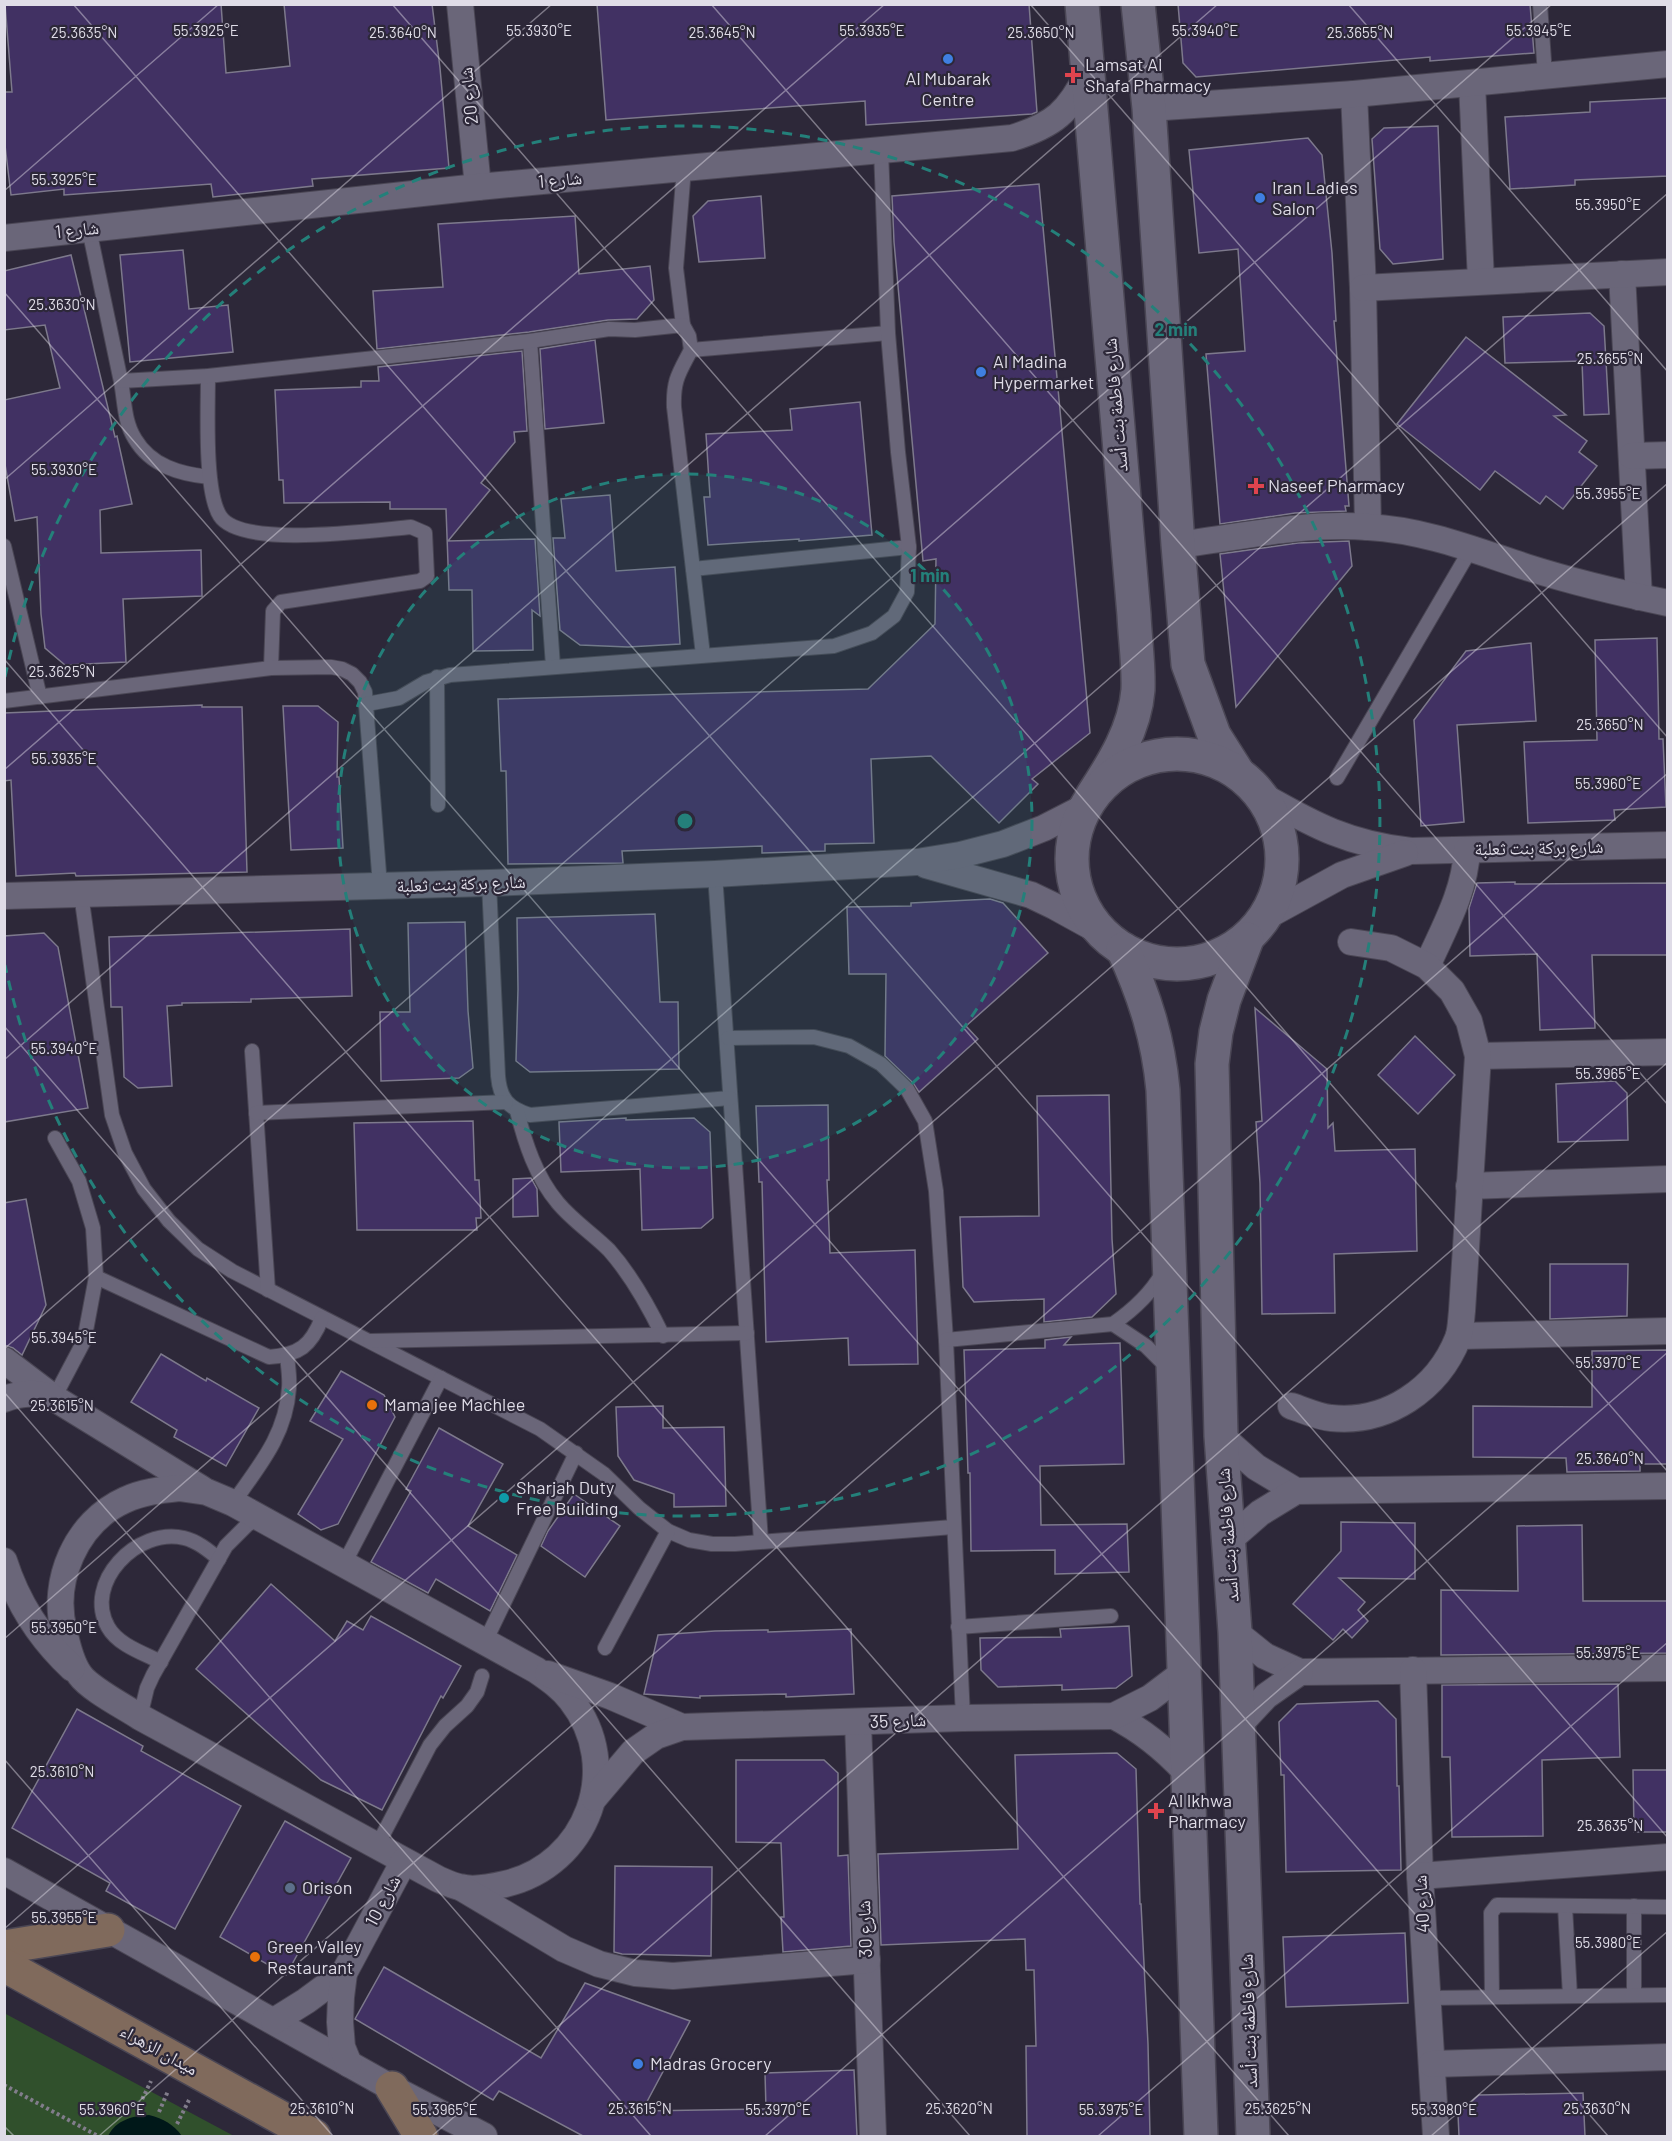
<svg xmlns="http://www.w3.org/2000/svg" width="1672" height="2141" font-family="Barlow,'Noto Naskh Arabic',sans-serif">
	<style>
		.green { fill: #30502c }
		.water { fill: #001819 }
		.building { fill: #413163; stroke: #7d798c; stroke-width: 1.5 }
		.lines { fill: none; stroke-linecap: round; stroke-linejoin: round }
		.service-casing { stroke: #4a4654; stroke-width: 16 }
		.minor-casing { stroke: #4a4654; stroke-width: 28 }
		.tertiary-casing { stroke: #4a4654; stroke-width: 36 }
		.secondary-casing { stroke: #4a4654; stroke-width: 36 }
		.path { stroke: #817d8b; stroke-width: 4; stroke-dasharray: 3 3; stroke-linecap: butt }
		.service { stroke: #6a6679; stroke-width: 14 }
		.minor { stroke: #6a6679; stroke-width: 26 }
		.tertiary { stroke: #6a6679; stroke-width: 33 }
		.secondary { stroke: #806a5c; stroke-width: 33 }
		.ticks { fill: none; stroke: #dfdce7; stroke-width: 1.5; stroke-opacity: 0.45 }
		.ring { fill: none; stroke: #24807a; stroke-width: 3; stroke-dasharray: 10 8 }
		.shop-dot { fill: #3f7fe0; stroke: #2d2839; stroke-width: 2 }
		.health-dot { fill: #e0444e; stroke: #2d2839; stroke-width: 2 }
		.food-dot { fill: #e8710a; stroke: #2d2839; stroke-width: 2 }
		.culture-dot { fill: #0f9aa8; stroke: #2d2839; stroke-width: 2 }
		.service-dot { fill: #5c6f8a; stroke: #2d2839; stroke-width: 2 }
		.labels { text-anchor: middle; stroke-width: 4.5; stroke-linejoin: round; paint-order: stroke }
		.poi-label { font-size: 18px; fill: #dfdce7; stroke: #2d2839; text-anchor: start }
		.street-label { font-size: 18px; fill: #dfdce7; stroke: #2d2839 }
		.ticks-label { font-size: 15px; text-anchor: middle; fill: #dfdce7; stroke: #2d2839; stroke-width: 4.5; stroke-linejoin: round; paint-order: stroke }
		.centre { fill: #24807a; stroke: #2d2839; stroke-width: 3 }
		.ring-label { font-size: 18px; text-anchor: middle; font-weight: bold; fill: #24807a; stroke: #2d2839; stroke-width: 4.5; stroke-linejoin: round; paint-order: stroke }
	</style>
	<rect width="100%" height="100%" fill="#2d2839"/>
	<path class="green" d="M4 2013 234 2136H5Z"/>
	<path class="water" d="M149 2115C164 2119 173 2124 182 2136H108C116 2120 132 2116 149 2115Z"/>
	<g class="building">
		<path d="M5 4H221L226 73 290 66 284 4H432L440 68 449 168 312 179 313 186 213 197 211 184 64 195V189L11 195 4 137V92H12Z"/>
		<path d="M597 4H1029L1037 112 1032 114 866 125 865 101 606 120Z"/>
		<path d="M1178 4H1530L1534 53 1430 61V57L1196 77 1183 63Z"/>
		<path d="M1668 98V176L1575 180V185L1510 189 1505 117 1590 112V102Z"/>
		<path d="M1438 126 1443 259 1393 264 1380 249 1372 139 1384 128Z"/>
		<path d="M1308 138 1322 155 1332 253 1336 321H1334L1349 506H1345L1346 511 1295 513 1220 524 1206 354 1245 351 1238 249 1199 253 1189 150Z"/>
		<path d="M1039 184 1090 733 1032 779 1038 784 999 823 931 756 871 759 874 843 825 844V851L762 853V846L622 851 623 863 508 864 506 771H501L498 699 868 689 935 624 936 559 923 561 894 242 892 196Z"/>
		<path d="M761 196 765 258 699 262 693 216 708 201Z"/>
		<path d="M575 216 579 274 650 266 654 300 637 319 608 320 529 332 377 349 373 291 443 287 438 224Z"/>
		<path d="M183 250 189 309 228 305 233 352 130 362 120 255Z"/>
		<path d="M71 255 115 437 117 436 132 504 100 510 101 553 201 550 202 596 123 599 126 662 65 665 45 648 41 614 37 517 15 521 4 459V400L60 388 45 325 4 330V271Z"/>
		<path d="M1590 313 1604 326 1609 414 1584 415 1582 361 1505 363 1503 317Z"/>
		<path d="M1466 337 1566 415 1554 416 1587 441 1579 452 1597 466 1563 509 1546 496 1540 504 1495 471 1480 490 1397 424Z"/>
		<path d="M595 340 604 423 545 429 540 349Z"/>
		<path d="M522 351 527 431 514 432 515 442 481 483 490 490 448 541 535 539 540 616 532 610 533 650 473 651 472 590H449L446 509H390V502L284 503 283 480H279L275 390 361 387V381H379L378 367Z"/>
		<path d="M860 402 872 535 799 541V539L708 545 704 497H710L706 434 792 430 790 409Z"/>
		<path d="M610 495 616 571 675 567 680 644 628 647 580 645 560 630 553 538H565L561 499Z"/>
		<path d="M1349 541 1352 566 1236 707 1220 554 1298 543Z"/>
		<path d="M1657 638 1659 739H1663L1666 807 1614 810 1615 820 1528 823 1524 742 1597 740 1595 640Z"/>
		<path d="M1531 643 1536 721 1457 725 1464 822 1421 826 1414 720 1466 651Z"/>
		<path d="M202 705V707H242L247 872 76 876 75 873 16 876 11 780 4 781V713Z"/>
		<path d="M283 706H318L338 722 337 777H339L343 848 291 850Z"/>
		<path d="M1515 882V884L1668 883V955H1592L1595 1028 1540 1030 1537 954 1470 956 1469 908 1477 883Z"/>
		<path d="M990 899 1003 903 1048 953 966 1026 978 1039 919 1092 913 1083 885 1056 886 974H849L847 907 911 906V903Z"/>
		<path d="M655 914 660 1002H678L679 1069 530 1072 516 1061 518 989 517 918Z"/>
		<path d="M465 922 468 1011 473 1068 459 1078 381 1081 380 1012H410L408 923Z"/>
		<path d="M350 929 352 996 251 999V1002L182 1003V1005L167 1006 172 1086 138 1088 124 1077 122 1007H111L109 937Z"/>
		<path d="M44 933 58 947 88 1108 4 1122V936Z"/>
		<path d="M1255 1008 1327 1069 1328 1128 1333 1123 1335 1151 1415 1149 1417 1251 1334 1254 1335 1313 1262 1314 1260 1183 1256 1122 1262 1121Z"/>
		<path d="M1415 1036 1455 1075 1418 1114 1378 1075Z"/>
		<path d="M1615 1081 1627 1093 1628 1140 1558 1142 1556 1084Z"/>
		<path d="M1109 1095 1112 1239 1116 1294 1092 1317 1044 1322V1299L974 1302 963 1287 960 1217 1039 1216 1037 1096Z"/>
		<path d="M828 1105 829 1180H827L830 1253 915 1250 918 1364 849 1365 848 1338 766 1342 762 1182H759L756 1106Z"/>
		<path d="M626 1118V1120L694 1118 710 1132 713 1218 701 1228 642 1230 640 1169 561 1172 559 1122Z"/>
		<path d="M473 1121 475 1180H479L481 1218H476L477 1230H357L354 1123Z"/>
		<path d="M531 1178 537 1189 538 1216 513 1217V1179Z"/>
		<path d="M26 1199 46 1305 22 1355 13 1348 4 1345V1203Z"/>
		<path d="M1550 1264H1628L1627 1316 1550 1319Z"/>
		<path d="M1071 1337 1064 1345 1120 1343 1124 1464 1040 1466 1041 1525 1127 1524 1129 1572 1055 1574V1550L971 1551 970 1473H968L964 1350 1045 1348V1340Z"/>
		<path d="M1668 1350V1464H1640V1471L1567 1472 1566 1458 1473 1457V1406L1592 1407V1351Z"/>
		<path d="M161 1354 206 1381 207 1378 259 1408 226 1466 174 1437 177 1430 131 1402Z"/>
		<path d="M341 1371 384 1395 395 1417 338 1524 321 1530 298 1514 343 1439 310 1421Z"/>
		<path d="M663 1406V1428L724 1427 726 1506 674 1507V1494L634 1480 618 1456 616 1407Z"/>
		<path d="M439 1428 503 1464 468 1526 517 1555 490 1611 436 1579 428 1593 371 1562 411 1491 406 1489Z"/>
		<path d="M574 1494 620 1526 585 1577 541 1546 548 1531Z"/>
		<path d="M1341 1522 1415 1523V1579L1339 1578 1365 1602 1358 1610 1368 1621 1352 1638 1343 1629 1333 1640 1293 1604 1341 1551Z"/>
		<path d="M1582 1525 1583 1601H1668V1653L1441 1655V1590L1518 1591 1517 1526Z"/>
		<path d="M271 1584 335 1641 347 1621 363 1630 371 1616 461 1666 443 1698 441 1696 382 1810 321 1780 196 1669Z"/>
		<path d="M1129 1626 1132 1676 1116 1688 1062 1690V1685L998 1687 981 1670 980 1638 1061 1637 1060 1629Z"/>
		<path d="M851 1629 854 1694 786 1697V1694L700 1696V1698L644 1694 658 1635 715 1631 768 1630V1632Z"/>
		<path d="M1618 1684 1620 1757 1542 1760 1543 1836 1452 1837 1450 1757H1442V1685Z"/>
		<path d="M1378 1701 1396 1719 1397 1786H1399L1401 1870 1286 1872 1284 1775H1281L1279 1722 1297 1704Z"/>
		<path d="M77 1709 143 1746 141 1751 241 1806 175 1929 106 1891 110 1883 12 1828Z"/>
		<path d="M1117 1753 1136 1769 1140 1904H1141L1148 2044 1150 2136H1027L1026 2046H1036L1034 1970H1026L1025 1939 881 1945 878 1854 1018 1849 1015 1755Z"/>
		<path d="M736 1760H824L838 1773V1856L848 1855 851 1946 783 1952 781 1917H784L781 1843 736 1842Z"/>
		<path d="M1633 1770H1668V1832H1634Z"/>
		<path d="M285 1821 351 1858 286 1975 220 1937Z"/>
		<path d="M615 1866 712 1867 711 1956 622 1954 614 1952Z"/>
		<path d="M1405 1933 1408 2003 1286 2007 1283 1937Z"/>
		<path d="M384 1967 541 2058 585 1983 690 2021 642 2111 766 2109 765 2073 854 2070 857 2136H583L499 2091 493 2100 355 2019Z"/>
		<path d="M1583 2093 1585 2136H1459L1458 2114 1479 2095Z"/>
	</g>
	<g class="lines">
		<defs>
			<g id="service">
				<path d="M1540 4 1545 75"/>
				<path d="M89 229C99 278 110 328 120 377 125 398 123 420 135 439 151 466 180 474 209 477"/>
				<path d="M683 325 676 268 684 168"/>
				<path d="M530 341 553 666"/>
				<path d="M208 376C208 409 204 491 220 516 241 549 374 530 411 527L425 533 427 576 420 581 281 602 273 611 271 668"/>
				<path d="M121 381 208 376 530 341 609 329 635 330 683 325 689 336 691 350"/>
				<path d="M4 546 40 697"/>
				<path d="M693 569 909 547"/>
				<path d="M703 655 674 407C673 380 679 373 691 350L888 333"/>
				<path d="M437 677 438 805"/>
				<path d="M4 701 271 668 331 667 342 669 352 674 360 682 365 692 380 886"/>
				<path d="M367 704 399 698 426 682 450 675 834 646 872 633 894 616 907 592 909 547 898 452 888 333 881 150"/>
				<path d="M1337 778 1472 547"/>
				<path d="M715 874 761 1541"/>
				<path d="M489 883 498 1076C500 1099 508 1108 530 1115L730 1098"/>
				<path d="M81 894 112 1115 125 1153 144 1189 169 1221 198 1249 232 1271 540 1429 604 1474 639 1508 668 1531 689 1540 712 1544H735L953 1527"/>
				<path d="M728 1038 814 1037 849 1046 881 1064 907 1089 925 1121 936 1191 946 1340 963 1718"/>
				<path d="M252 1051 268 1290"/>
				<path d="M517 1111C525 1143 536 1177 558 1203 573 1221 593 1234 609 1250 632 1276 648 1305 663 1336"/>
				<path d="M256 1113 506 1102"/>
				<path d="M96 1277 269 1357C299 1355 311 1346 322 1318"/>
				<path d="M1113 1324 1146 1346 1167 1367"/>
				<path d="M946 1340 1113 1324C1133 1310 1151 1294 1163 1272"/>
				<path d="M370 1341 747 1333"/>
				<path d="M54 1398 84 1341 96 1277 93 1228 79 1181 55 1138"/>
				<path d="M233 1503C259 1466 286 1435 289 1388 290 1378 288 1366 287 1356"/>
				<path d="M344 1564 441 1378"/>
				<path d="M958 1627 1111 1616"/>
				<path d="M485 1642 576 1453"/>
				<path d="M605 1648 668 1531"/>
				<path d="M161 1662C143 1653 118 1645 108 1627 83 1583 137 1527 184 1538 197 1541 208 1550 219 1559"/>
				<path d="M140 1717 147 1688 153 1675 226 1546 247 1525 260 1517"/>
				<path d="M377 1846 430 1745 445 1726 467 1706 477 1692 482 1676"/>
				<path d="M1565 1906 1570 1996"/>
				<path d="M1634 1995V1906"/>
				<path d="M1492 1997 1491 1913 1497 1905 1668 1907"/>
				<path d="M1428 1998 1668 1995"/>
			</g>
			<g id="minor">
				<path d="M460 4 478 187"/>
				<path d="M1472 83 1481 281"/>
				<path d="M1354 94 1363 288 1368 527"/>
				<path d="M1149 108 1354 94 1668 64"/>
				<path d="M4 238 478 187 1012 138C1054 125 1069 112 1088 73"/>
				<path d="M1622 274 1639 597"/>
				<path d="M1363 288 1668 272"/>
				<path d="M1632 456 1668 455"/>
				<path d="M1178 545C1241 537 1305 522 1368 527 1424 530 1474 550 1526 567 1573 582 1620 593 1668 603"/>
				<path d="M1261 795C1315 826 1349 844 1411 851L1668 845"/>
				<path d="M926 865 1031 895 1054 906 1103 933"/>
				<path d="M4 896 489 883 715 874 917 862 960 855 1003 844 1044 828 1083 808"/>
				<path d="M1267 916 1342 875 1405 853"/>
				<path d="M1427 966C1444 928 1465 892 1467 850"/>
				<path d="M1478 1056 1668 1052"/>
				<path d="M1469 1186 1668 1179"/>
				<path d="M1459 1336 1668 1331"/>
				<path d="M4 1360 54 1398 202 1489"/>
				<path d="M4 1399C21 1393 34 1392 51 1397"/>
				<path d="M1291 1406C1304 1410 1318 1417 1331 1418 1387 1424 1438 1389 1458 1338 1461 1330 1461 1319 1462 1311L1478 1056 1469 1021 1452 991 1427 966 1391 948 1351 942"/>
				<path d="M1221 1436 1256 1467 1296 1491"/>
				<path d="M179 1488 207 1492 233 1503 536 1670C549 1679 561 1687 571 1700 624 1767 588 1865 505 1884 492 1887 473 1891 460 1887 453 1886 445 1882 438 1879L140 1717C125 1707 90 1689 80 1675 71 1663 67 1645 64 1631 51 1581 76 1522 125 1500 142 1492 160 1490 179 1488Z"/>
				<path d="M1228 1541 1260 1513 1296 1491 1668 1486"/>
				<path d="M4 1561C17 1602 41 1639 72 1668"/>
				<path d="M1235 1632 1265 1656 1300 1672 1668 1668"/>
				<path d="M1413 1670 1420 1876 1436 2136"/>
				<path d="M548 1674 610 1696 682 1727"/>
				<path d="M1114 1716C1143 1731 1165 1749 1187 1773"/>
				<path d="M858 1722 873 2136"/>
				<path d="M1238 1726 1266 1696 1300 1672"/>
				<path d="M594 1798 633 1752 656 1736 682 1727 963 1718 1114 1716 1150 1698 1183 1673"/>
				<path d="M4 1871 392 2088 484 2136"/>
				<path d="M1420 1876 1668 1857"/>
				<path d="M462 1888 564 1949 599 1964 635 1973 673 1976 867 1960"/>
				<path d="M274 2021 306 2001 344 1973"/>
				<path d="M349 2064 342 2047 340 2022 341 1997 344 1973 404 1861"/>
				<path d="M1432 2064 1668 2057"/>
			</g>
			<g id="tertiary">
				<path d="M1082 4 1134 615C1135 639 1139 665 1138 690 1135 729 1113 764 1092 796"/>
				<path d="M1138 4 1149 108 1178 545 1188 664 1214 735 1238 773"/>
				<circle cx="1177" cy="859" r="105"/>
				<path d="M1247 939 1224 1000 1216 1032 1212 1064 1221 1436 1235 1632 1253 2136"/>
				<path d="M1123 949C1145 997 1158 1038 1163 1090L1201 2136"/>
			</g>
			<g id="secondary">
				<path d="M4 1947 108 1930"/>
				<path d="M4 1965 314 2136"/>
				<path d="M392 2088 421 2136"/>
			</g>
		</defs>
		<use href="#service" class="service-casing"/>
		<use href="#minor" class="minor-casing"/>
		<use href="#tertiary" class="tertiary-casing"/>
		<use href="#secondary" class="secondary-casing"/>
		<g class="path">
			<path d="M4 2085 98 2136"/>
			<path d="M137 2110 151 2081"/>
			<path d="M159 2112 168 2091"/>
			<path d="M177 2124 189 2100"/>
		</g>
		<use href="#service" class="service"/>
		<use href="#minor" class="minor"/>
		<use href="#tertiary" class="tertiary"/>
		<use href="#secondary" class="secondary"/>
	</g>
	<path class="ticks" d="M73 4 1668 1838M392 4 1668 1472M711 4 1668 1105M1030 4 1668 738M1348 4 1668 372M1667 4 1668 5M4 191 219 4M4 292 1608 2136M4 480 552 4M4 659 1289 2136M4 770 885 4M4 1026 970 2136M4 1060 1218 4M4 1349 1552 4M4 1392 651 2136M4 1639 1668 193M4 1759 333 2136M4 1929 1668 483M4 2126 14 2136M99 2136 1668 773M432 2136 1668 1062M765 2136 1668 1352M1098 2136 1668 1642M1431 2136 1668 1931"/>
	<circle cx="685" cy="821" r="347" fill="#24807a" fill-opacity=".12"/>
	<g class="ring">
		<circle cx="685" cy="821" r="347"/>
		<path d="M5 677A695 695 0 1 1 5 965"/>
	</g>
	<g class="shop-dot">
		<circle cx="948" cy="59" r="6"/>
		<circle cx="1260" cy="198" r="6"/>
		<circle cx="981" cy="372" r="6"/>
		<circle cx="638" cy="2064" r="6"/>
	</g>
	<g class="health-dot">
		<path d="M1070 66h6v6h6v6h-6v6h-6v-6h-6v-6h6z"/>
		<path d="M1253 477h6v6h6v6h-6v6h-6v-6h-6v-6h6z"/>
		<path d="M1153 1802h6v6h6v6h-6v6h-6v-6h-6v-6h6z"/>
	</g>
	<g class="food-dot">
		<circle cx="372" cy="1405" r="6"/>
		<circle cx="255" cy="1957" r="6"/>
	</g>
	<circle class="culture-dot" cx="504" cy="1498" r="6"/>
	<circle class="service-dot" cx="290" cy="1888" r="6"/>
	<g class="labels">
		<g class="poi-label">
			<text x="1085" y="71">Lamsat Al<tspan x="1085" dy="21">Shafa Pharmacy</tspan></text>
			<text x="948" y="85" text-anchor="middle">Al Mubarak<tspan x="948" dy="21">Centre</tspan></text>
			<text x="1272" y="194">Iran Ladies<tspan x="1272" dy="21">Salon</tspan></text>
			<text x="993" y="368">Al Madina<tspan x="993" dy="21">Hypermarket</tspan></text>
			<text x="1268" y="492">Naseef Pharmacy</text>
			<text x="384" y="1411">Mama jee Machlee</text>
			<text x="516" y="1494">Sharjah Duty<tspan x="516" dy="21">Free Building</tspan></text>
			<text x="1168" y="1807">Al Ikhwa<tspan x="1168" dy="21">Pharmacy</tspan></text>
			<text x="302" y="1894">Orison</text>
			<text x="267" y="1953">Green Valley<tspan x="267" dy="21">Restaurant</tspan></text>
			<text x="650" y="2070">Madras Grocery</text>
		</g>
		<g class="street-label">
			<text transform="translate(469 96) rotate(-96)" y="6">شارع 20</text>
			<text transform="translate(560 180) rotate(-5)" y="6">شارع 1</text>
			<text transform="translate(77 230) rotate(-6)" y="6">شارع 1</text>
			<text transform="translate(1116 405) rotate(-95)" y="6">شارع فاطمة بنت أسد</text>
			<text transform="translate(1539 848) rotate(-1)" y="6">شارع بركة بنت ثعلبة</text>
			<text transform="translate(461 884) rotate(-2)" y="6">شارع بركة بنت ثعلبة</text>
			<text transform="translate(1228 1535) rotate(-94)" y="6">شارع فاطمة بنت أسد</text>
			<text transform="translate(898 1721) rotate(-2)" y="6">شارع 35</text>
			<text transform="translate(383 1901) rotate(-62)" y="6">شارع 10</text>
			<text transform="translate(1422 1904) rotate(-93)" y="6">شارع 40</text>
			<text transform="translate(865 1929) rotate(-92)" y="6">شارع 30</text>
			<text transform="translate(1249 2021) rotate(-92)" y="6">شارع فاطمة بنت أسد</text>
			<text transform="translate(159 2050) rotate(29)" y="6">ميدان الزهراء</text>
		</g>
	</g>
	<g class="ticks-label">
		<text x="206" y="36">55.3925°E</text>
		<text x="539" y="36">55.3930°E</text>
		<text x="872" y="36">55.3935°E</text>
		<text x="1205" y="36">55.3940°E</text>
		<text x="1539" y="36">55.3945°E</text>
		<text x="84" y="38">25.3635°N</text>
		<text x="722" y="38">25.3645°N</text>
		<text x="1041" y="38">25.3650°N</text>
		<text x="1360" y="38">25.3655°N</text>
		<text x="403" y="38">25.3640°N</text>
		<text x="64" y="185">55.3925°E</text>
		<text x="1608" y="210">55.3950°E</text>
		<text x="62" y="310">25.3630°N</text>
		<text x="1610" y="364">25.3655°N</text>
		<text x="64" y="475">55.3930°E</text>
		<text x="1608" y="499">55.3955°E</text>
		<text x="62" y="677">25.3625°N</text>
		<text x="1610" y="730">25.3650°N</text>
		<text x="64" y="764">55.3935°E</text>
		<text x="1608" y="789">55.3960°E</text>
		<text x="64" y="1054">55.3940°E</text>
		<text x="1608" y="1079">55.3965°E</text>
		<text x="64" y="1343">55.3945°E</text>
		<text x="1608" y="1368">55.3970°E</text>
		<text x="62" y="1411">25.3615°N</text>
		<text x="1610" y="1464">25.3640°N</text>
		<text x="64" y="1633">55.3950°E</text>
		<text x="1608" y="1658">55.3975°E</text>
		<text x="62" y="1777">25.3610°N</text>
		<text x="1610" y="1831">25.3635°N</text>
		<text x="64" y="1923">55.3955°E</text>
		<text x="1608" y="1948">55.3980°E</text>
		<text x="322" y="2114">25.3610°N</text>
		<text x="640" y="2114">25.3615°N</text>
		<text x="959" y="2114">25.3620°N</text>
		<text x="1278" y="2114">25.3625°N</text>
		<text x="1597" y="2114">25.3630°N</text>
		<text x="112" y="2115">55.3960°E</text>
		<text x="445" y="2115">55.3965°E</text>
		<text x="778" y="2115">55.3970°E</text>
		<text x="1111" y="2115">55.3975°E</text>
		<text x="1444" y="2115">55.3980°E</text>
	</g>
	<circle cx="685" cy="821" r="9" class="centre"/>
	<g class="ring-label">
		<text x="1176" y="336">2 min</text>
		<text x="930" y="582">1 min</text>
	</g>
	<rect width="1672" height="2141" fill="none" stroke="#dfdce7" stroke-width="12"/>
</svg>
